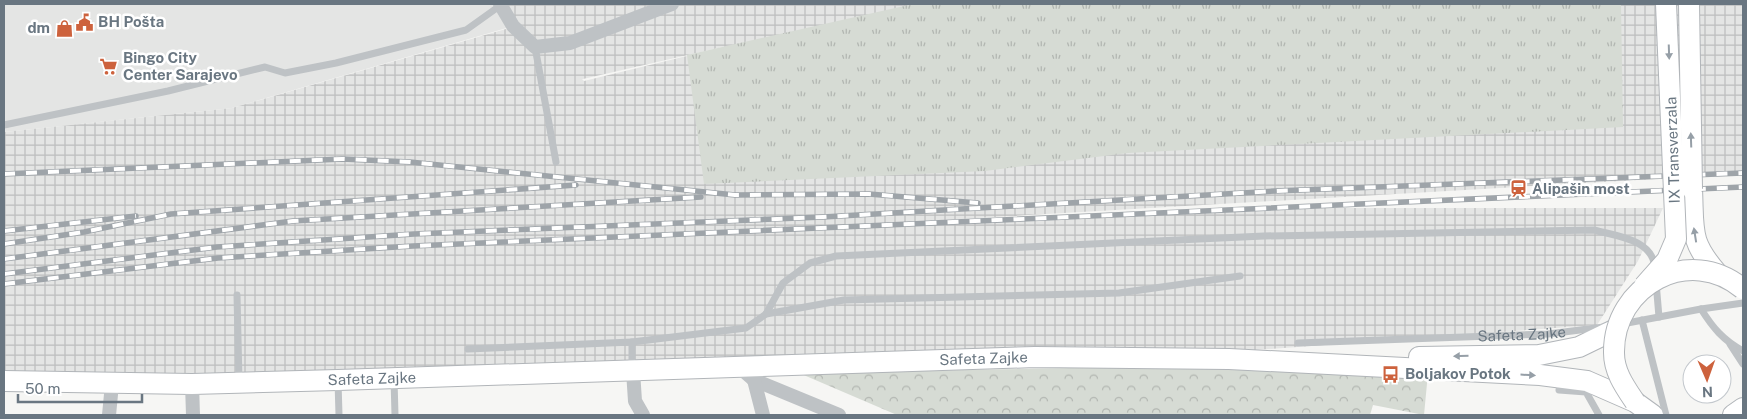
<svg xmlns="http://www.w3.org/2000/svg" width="1747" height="419" font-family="'Public Sans',sans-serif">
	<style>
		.built { fill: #e4e5e4 }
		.industrial { fill: url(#industrial-grid); fill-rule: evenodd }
		.grass { fill: url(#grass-tufts) }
		.forest { fill: url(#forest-crowns) }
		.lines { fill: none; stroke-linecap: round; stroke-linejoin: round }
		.secondary-casing { stroke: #b1b5b9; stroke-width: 22 }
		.lane { stroke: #bec2c5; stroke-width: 7 }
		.street { stroke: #bec2c5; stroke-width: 14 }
		.secondary { stroke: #fff; stroke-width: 20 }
		.rail-casing { stroke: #9ea4a9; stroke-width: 5.5 }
		.rail { stroke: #fff; stroke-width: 4; stroke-dasharray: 11; stroke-linecap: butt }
		.secondary-bridge-casing { stroke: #b1b5b9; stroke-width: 22; stroke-linecap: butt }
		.secondary-bridge { stroke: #fff; stroke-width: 20 }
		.oneway { fill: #969fa7 }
		.labels { text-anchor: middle; stroke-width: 5; stroke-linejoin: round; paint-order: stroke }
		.poi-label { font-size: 15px; font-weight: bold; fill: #697681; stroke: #fff; text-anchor: start }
		.street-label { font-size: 15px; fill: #697681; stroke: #fff }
	</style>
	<defs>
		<pattern id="industrial-grid" width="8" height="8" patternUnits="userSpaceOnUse" patternTransform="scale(1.25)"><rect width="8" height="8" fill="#e4e5e4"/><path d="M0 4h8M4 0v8" fill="none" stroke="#bdbebe"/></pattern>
		<pattern id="grass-tufts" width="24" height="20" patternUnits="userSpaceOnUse" patternTransform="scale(1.25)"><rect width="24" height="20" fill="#d6dbd4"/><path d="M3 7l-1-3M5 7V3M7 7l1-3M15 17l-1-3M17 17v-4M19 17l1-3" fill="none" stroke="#b2b6b1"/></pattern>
		<pattern id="forest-crowns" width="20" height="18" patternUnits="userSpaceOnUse" patternTransform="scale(1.25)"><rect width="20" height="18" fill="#d6dbd4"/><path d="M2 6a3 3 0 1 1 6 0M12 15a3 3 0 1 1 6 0" fill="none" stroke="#b2b6b1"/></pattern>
	</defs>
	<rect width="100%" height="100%" fill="#f6f6f4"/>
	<path class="built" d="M4 4H501L513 26 232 108 4 132Z"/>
	<path class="industrial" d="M501 4H1743V174L890 223 1282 208H1663L1638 261 1597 325 1159 357 4 381V132L232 108 513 27ZM736 44 584 81 582 79H583Z"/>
	<path class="grass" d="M913 4H1621L1623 127 1128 153 985 171 704 184 687 55Z"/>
	<path class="forest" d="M1178 366 1428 373 1424 415 1373 405 1370 415H897L799 373Z"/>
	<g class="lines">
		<defs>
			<g id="secondary">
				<path d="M1692 189C1694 231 1689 241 1718 274"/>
				<path d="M1419 357 1539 355 1579 347 1616 329"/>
				<path id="s2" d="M4 381 192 384 338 380 1035 357 1229 359 1540 375 1587 381 1635 402 1653 415"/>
				<path d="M1733 415 1743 408"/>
			</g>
		</defs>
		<use href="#secondary" class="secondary-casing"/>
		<g class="lane">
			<path d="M535 47 556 162"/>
			<path d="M4 125 168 91 265 67 285 73 336 63 466 30 501 5"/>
			<path d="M1656 282 1659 317"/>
			<path d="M237 295 239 382"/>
			<path d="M1701 309C1713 328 1723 340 1743 351"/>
			<path d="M766 314 844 300 1119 293 1240 276"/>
			<path d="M1642 320 1666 415"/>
			<path d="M1622 324 1701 309 1743 303"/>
			<path id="s1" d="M1298 343 1548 334 1604 327"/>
			<path d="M1730 344 1743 364"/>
			<path d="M468 349 632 342"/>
			<path d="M632 368V342L746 328 766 314 783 283 810 263 836 256 1264 236 1594 230C1616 236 1652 239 1655 267"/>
			<path d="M394 379 395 415"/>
			<path d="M338 381 339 415"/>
			<path d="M1559 390 1586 392 1599 415"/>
		</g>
		<g class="street">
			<path d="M500 4 513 26 535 47 570 43 672 4"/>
			<path d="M738 366 754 380 839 415"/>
			<path d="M633 371 635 401 643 415"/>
			<path d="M754 380 763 415"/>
			<path d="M192 384 193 415"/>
			<path d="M109 415 112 384"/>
		</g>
		<use href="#secondary" class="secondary"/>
		<defs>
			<g id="rail">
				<path d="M4 174 342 159 410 162 735 195 869 194 978 203"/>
				<path d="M4 231 136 216"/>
				<path d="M4 244 84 232 171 214 576 185"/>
				<path d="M4 259 293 221 701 197"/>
				<path d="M4 274 217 247 414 234 823 217 1275 191 1743 173"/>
				<path d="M4 284 218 258 413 246 1743 187"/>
			</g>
		</defs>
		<use href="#rail" class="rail-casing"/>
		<use href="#rail" class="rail"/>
		<defs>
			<g id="secondary-bridge">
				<path d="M1689 4 1692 189"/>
				<path d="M1644 286 1667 260 1676 239 1666 4"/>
				<path d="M1635 402C1625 387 1614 372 1614 353 1613 285 1690 244 1743 289"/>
			</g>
		</defs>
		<use href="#secondary-bridge" class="secondary-bridge-casing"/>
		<use href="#secondary-bridge" class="secondary-bridge"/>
	</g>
	<defs><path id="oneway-solid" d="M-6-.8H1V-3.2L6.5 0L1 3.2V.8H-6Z" transform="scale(1.25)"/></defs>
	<g class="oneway">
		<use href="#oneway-solid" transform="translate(1669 52) rotate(88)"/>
		<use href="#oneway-solid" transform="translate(1691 140) rotate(-92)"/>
		<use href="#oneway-solid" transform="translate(1695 235) rotate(-99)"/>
		<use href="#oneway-solid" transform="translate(1461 356) rotate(179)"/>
		<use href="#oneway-solid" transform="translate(1528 375) rotate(3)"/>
	</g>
	<defs>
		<symbol id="civic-bare" viewBox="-9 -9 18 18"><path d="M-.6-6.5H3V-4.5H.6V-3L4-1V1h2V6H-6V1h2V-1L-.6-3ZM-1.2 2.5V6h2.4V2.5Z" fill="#cd623d" stroke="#fff" stroke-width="2.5" paint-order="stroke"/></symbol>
		<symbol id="shop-bare" viewBox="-9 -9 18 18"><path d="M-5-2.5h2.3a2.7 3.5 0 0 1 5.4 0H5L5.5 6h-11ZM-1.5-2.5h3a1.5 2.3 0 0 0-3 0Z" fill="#cd623d" stroke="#fff" stroke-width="2.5" paint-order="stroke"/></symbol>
		<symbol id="supermarket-bare" viewBox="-9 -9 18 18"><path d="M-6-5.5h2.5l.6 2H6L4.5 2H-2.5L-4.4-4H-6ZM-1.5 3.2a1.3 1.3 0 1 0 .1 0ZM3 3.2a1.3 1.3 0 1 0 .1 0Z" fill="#cd623d" stroke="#fff" stroke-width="2.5" paint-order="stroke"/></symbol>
		<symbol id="station-bare" viewBox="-9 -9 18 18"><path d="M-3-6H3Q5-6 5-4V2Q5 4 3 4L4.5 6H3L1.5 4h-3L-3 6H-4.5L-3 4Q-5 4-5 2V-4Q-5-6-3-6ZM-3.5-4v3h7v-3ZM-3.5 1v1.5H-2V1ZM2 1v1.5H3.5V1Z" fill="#cd623d" stroke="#fff" stroke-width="2.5" paint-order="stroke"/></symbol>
		<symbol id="bus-bare" viewBox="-9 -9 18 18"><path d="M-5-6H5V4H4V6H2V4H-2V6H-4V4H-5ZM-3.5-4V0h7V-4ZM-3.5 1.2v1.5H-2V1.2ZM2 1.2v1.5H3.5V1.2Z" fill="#cd623d" stroke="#fff" stroke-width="2.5" paint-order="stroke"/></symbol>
	</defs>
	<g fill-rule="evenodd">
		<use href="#civic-bare" x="72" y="10" width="25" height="25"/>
		<use href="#shop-bare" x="52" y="16" width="25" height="25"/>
		<use href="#supermarket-bare" x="96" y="54" width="25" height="25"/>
		<use href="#station-bare" x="1506" y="176" width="25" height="25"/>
		<use href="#bus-bare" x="1378" y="362" width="25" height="25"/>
	</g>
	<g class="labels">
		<g class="poi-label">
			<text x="98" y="27">BH Pošta</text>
			<text x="50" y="33" text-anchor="end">dm</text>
			<text x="123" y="63">Bingo City<tspan x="123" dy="17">Center Sarajevo</tspan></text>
			<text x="1532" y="194">Alipašin most</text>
			<text x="1405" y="379">Boljakov Potok</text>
		</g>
		<g class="street-label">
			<text transform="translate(1673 150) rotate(-92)" y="5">IX Transverzala</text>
			<text dy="5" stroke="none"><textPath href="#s1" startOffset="224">Safeta Zajke</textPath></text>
			<text dy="5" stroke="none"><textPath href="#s2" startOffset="980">Safeta Zajke</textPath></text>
			<text dy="5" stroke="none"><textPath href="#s2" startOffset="368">Safeta Zajke</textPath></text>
		</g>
	</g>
	<rect width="1747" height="419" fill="none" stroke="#697681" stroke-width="10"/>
	<g transform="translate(1707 379) rotate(178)"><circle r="24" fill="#ffffff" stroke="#c3c8cd"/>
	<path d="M0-4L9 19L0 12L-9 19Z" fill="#cd623d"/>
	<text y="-8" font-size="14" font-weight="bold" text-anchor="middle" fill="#697681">N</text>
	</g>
	<path d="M18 394v8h124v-8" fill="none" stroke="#697681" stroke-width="2.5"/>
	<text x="25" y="394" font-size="15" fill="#697681" stroke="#ffffff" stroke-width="4" paint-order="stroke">50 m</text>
</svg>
